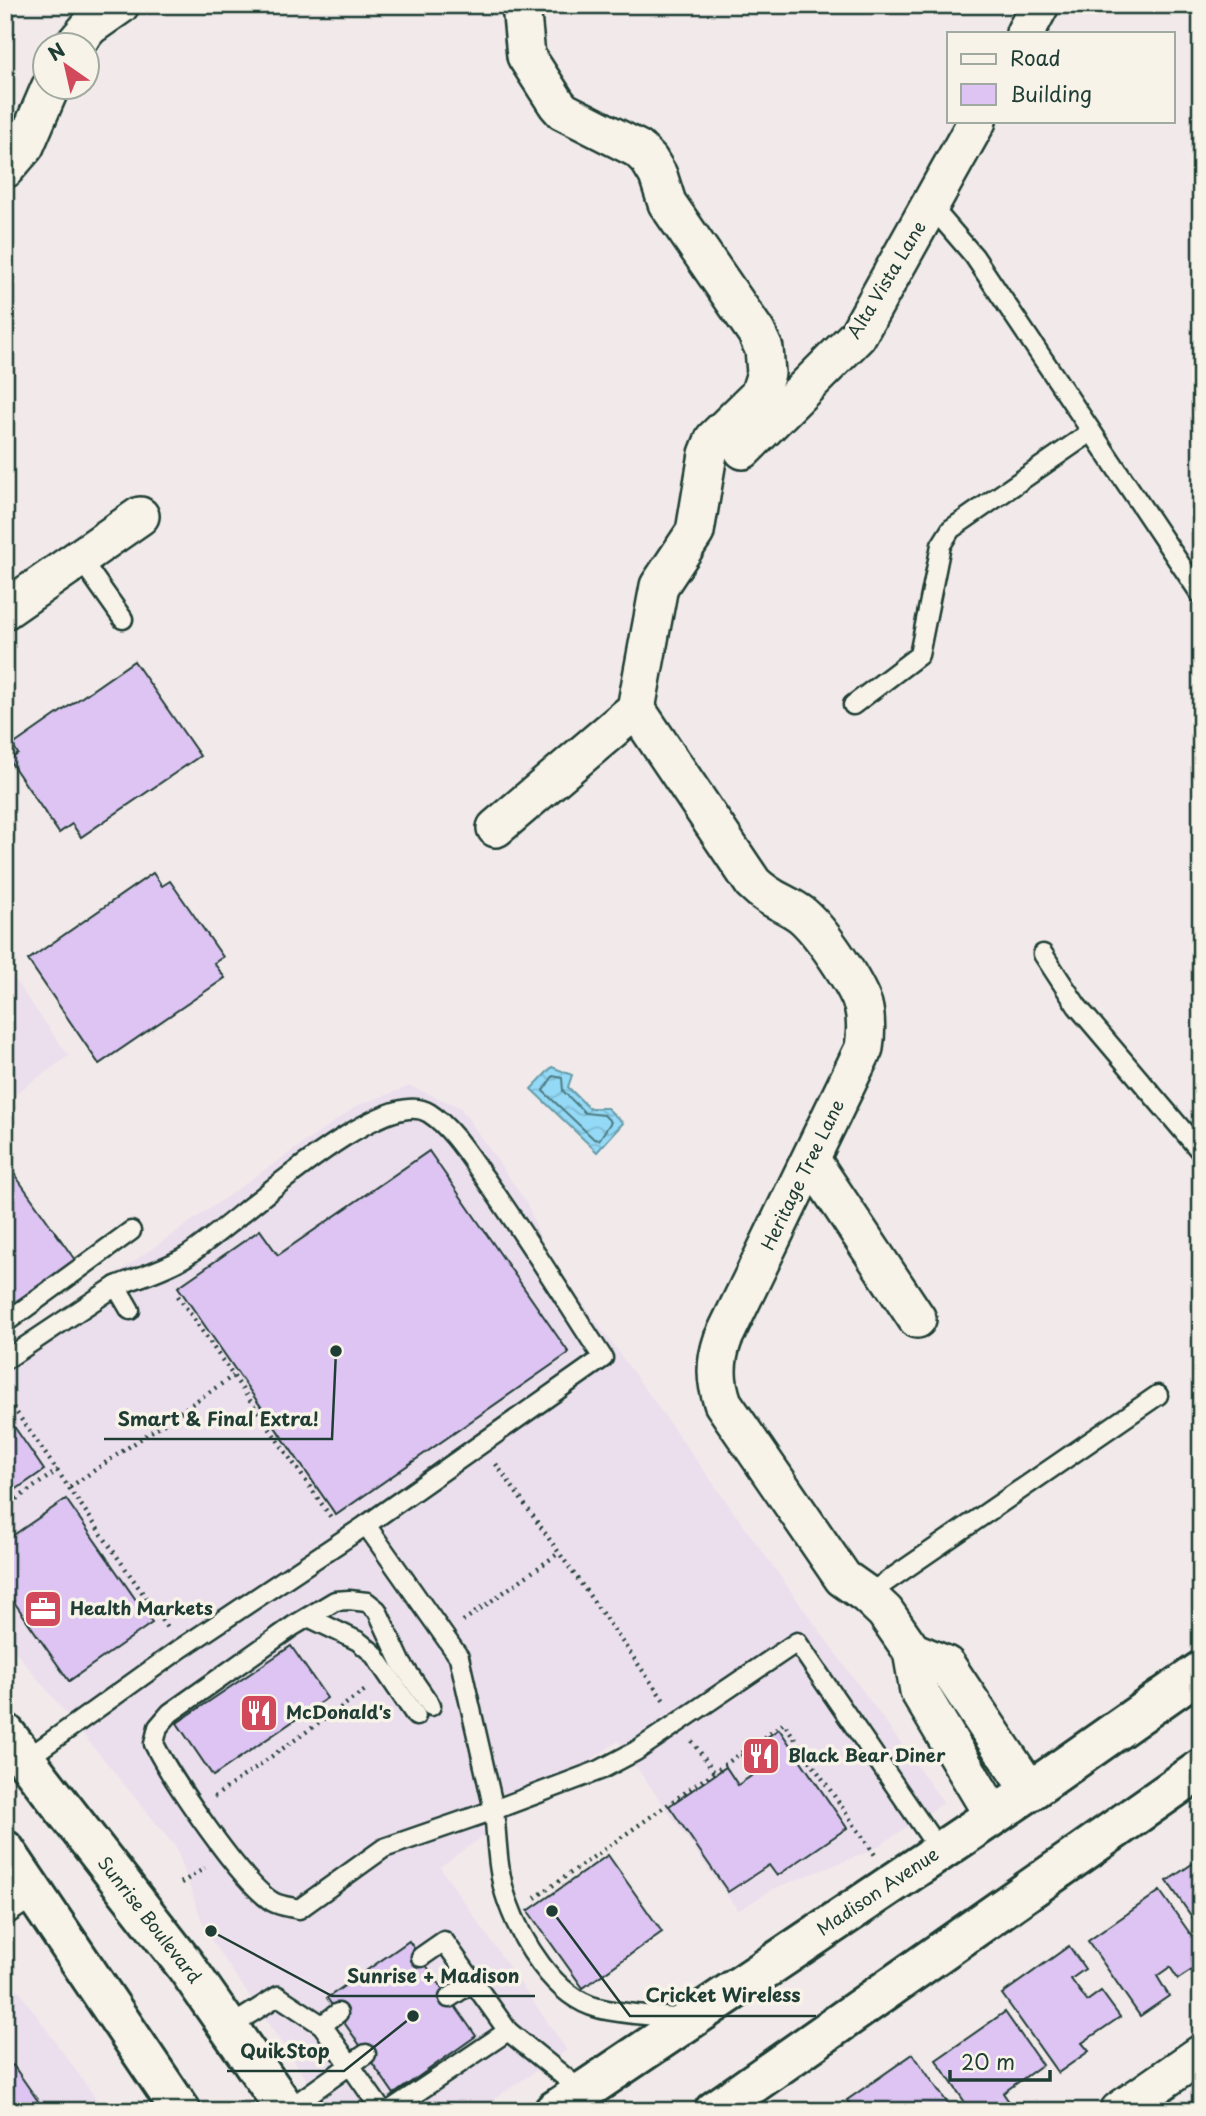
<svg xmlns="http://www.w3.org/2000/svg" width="1206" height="2116" font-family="'Playpen Sans',sans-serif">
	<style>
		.built { fill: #ecdfed }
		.water { fill: url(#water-waves); stroke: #659ba8; stroke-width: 2 }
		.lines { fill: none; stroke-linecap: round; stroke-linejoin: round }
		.shore { stroke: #4e7b82; stroke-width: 2 }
		.building { fill: #ddc4f3; stroke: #1f3d34; stroke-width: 2 }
		.service-casing { stroke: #1f3d34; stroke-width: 23 }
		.minor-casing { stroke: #1f3d34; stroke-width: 42 }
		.primary-casing { stroke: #1f3d34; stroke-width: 44 }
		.path { stroke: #1f3d34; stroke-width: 4.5; stroke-dasharray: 2 5; stroke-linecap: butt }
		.service { stroke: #f7f3e8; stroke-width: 18 }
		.minor { stroke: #f7f3e8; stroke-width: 37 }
		.primary { stroke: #f7f3e8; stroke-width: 38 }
		.labels { text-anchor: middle; stroke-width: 7; stroke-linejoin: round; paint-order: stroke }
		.street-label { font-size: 18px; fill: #1f3d34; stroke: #f7f3e8 }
		.poi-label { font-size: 18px; font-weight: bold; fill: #1f3d34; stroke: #f7f3e8; text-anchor: start }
		.leader { fill: none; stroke: #1f3d34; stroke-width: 2.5 }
		.callout-dot { fill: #1f3d34; stroke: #f7f3e8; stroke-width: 2.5 }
		.callout-label { font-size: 19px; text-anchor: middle; font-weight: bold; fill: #1f3d34; stroke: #f7f3e8; stroke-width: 7; stroke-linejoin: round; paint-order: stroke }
	</style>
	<defs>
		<pattern id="water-waves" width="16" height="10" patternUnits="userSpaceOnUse" patternTransform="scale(1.75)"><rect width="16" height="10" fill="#94d9f6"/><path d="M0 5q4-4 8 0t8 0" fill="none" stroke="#7fbbd4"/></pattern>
	</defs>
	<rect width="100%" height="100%" fill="#f2eaea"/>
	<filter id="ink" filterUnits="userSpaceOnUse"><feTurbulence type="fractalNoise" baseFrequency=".0143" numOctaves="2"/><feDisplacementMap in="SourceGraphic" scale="14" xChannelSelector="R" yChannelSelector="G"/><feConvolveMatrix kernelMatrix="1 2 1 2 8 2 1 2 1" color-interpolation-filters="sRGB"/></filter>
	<g filter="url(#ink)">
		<g class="built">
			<path d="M5 966 69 1056 5 1101Z"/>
			<path d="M410 1086 460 1107 527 1203 545 1250 944 1803 871 1851 773 1889 738 1911 618 1741 440 1867 567 2050 477 2111H328L206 1933 176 1848 5 1639V1351L358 1105Z"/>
			<path d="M5 1971 105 2111H5Z"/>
		</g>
		<path class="water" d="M552 1067 572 1075 568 1087 589 1108H607L623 1123 597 1152 531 1089Z"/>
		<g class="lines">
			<path class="shore" d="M553 1076 562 1078 563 1091 585 1113 604 1115 611 1122 599 1140 594 1139 543 1091Z"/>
		</g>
		<g class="building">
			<path d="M134 661 200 756 81 837 72 824 59 833 9 760 18 754 13 745Z"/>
			<path d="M153 873 162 886 170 881 223 957 214 963 225 978 99 1064 28 960Z"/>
			<path d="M429 1151 569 1353 336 1515 178 1287 260 1230 278 1255Z"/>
			<path d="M5 1161 75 1260 5 1309Z"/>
			<path d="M11 1422 44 1470 5 1497V1425Z"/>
			<path d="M66 1499 152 1623 69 1681 5 1589V1541Z"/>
			<path d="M291 1646 327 1698 213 1776 177 1723Z"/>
			<path d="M779 1729 847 1828 777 1876 769 1865 728 1892 669 1806 726 1767 738 1785 754 1774 741 1755Z"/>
			<path d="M608 1855 662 1932 583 1988 528 1911Z"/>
			<path d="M1201 1858V1930L1167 1881Z"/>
			<path d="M1160 1891 1201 1949V1964L1178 1979 1170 1967 1157 1976 1169 1996 1140 2016 1088 1941Z"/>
			<path d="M409 1941 476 2036 394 2094 327 1998Z"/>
			<path d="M1069 1946 1085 1969 1071 1979 1087 2001 1101 1991 1120 2017 1082 2043 1089 2051 1058 2073 1002 1994Z"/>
			<path d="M1005 2012 1042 2065 1003 2093 1010 2103 999 2111H971L936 2060Z"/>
			<path d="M913 2054 953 2111H855L847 2100Z"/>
			<path d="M13 2065 45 2111H5V2070Z"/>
		</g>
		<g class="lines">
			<defs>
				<g id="service">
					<path d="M931 206 974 256 1201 595"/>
					<path d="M80 558 123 619"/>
					<path d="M853 705 919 655 941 545 951 529 1091 432"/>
					<path d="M1043 954 1077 1006 1201 1152"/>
					<path d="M5 1323 131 1231"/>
					<path d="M5 1360 116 1286 130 1310"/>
					<path d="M366 1525 459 1657 494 1810 600 1770 636 1751 797 1642 939 1850"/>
					<path d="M867 1595 1158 1395"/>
					<path d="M310 1618 358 1641 373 1653 416 1716"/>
					<path d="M431 1706 402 1664 377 1610 367 1602 349 1600 335 1601 293 1626 170 1713 158 1727 154 1744C171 1778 242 1884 273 1902 280 1906 291 1907 299 1909L384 1848 494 1810C497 1839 497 1872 507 1900 521 1940 554 1997 598 2008 625 2015 656 2015 683 2019"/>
					<path d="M25 1760 180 1649 366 1525 603 1358C564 1298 526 1236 484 1177 469 1156 451 1127 429 1113 381 1082 227 1232 185 1257 164 1270 138 1277 116 1286"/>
					<path d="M5 1916 36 1895"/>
					<path d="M421 1957 444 1941 508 2031"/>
					<path d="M449 1998 473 1982"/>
					<path d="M338 2013 322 2025 350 2065 366 2054"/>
					<path d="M229 2027 278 1996 322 2025"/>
					<path d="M287 2110 350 2065 382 2111"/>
					<path d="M389 2111 508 2031 582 2091"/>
				</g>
				<g id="minor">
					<path d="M1025 33 1040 5"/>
					<path d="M73 46 90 26 120 5"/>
					<path d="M5 169 25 146 50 88"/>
					<path d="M743 450 857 336 977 121"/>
					<path d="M5 610 140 516"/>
					<path d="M636 709 753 883C771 901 785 902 802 915 821 931 855 982 863 1005 867 1020 866 1034 864 1048L723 1339C715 1362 715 1380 723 1403L843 1578 867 1595 885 1612 912 1651 919 1691 993 1815"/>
					<path d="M496 828 636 709 659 586 695 532 708 454 714 439 759 395 766 373 764 349 756 332 667 203 658 175 649 160 638 149 563 111 557 104 526 56 521 5"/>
					<path d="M811 1160 917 1319"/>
					<path d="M912 1651 946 1665 1030 1791"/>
					<path d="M1119 2111 1201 2054"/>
				</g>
				<g id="primary">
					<path d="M5 1733 185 1965 287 2111"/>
					<path d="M5 1850 181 2111"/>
					<path d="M554 2111 1030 1791 1201 1671"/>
					<path d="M714 2111 1201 1769"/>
				</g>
			</defs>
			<use href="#service" class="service-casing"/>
			<use href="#minor" class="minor-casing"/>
			<use href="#primary" class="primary-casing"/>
			<g class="path">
				<path d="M178 1296 332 1519"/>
				<path d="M5 1396 167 1628"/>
				<path d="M496 1464 665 1702"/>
				<path d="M70 1487 233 1376"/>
				<path d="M5 1507 58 1470"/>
				<path d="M463 1621 559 1553"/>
				<path d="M692 1741 714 1772"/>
				<path d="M214 1797 367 1689"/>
				<path d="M181 1883 205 1868"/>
				<path d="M535 1898 784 1723 875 1855"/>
			</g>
			<use href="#service" class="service"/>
			<use href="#minor" class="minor"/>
			<use href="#primary" class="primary"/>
		</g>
	</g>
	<defs>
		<symbol id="office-square" viewBox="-11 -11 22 22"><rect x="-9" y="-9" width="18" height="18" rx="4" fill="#d1495b" stroke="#f7f3e8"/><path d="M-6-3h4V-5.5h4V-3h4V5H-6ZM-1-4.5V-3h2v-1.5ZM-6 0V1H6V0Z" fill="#fff"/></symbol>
		<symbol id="restaurant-square" viewBox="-11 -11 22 22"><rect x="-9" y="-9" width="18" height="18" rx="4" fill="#d1495b" stroke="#f7f3e8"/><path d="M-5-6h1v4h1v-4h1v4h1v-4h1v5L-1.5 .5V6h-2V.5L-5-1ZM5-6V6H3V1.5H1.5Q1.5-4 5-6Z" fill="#fff"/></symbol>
	</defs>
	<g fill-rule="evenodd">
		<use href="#office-square" x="21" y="1587" width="44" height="44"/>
		<use href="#restaurant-square" x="237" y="1691" width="44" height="44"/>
		<use href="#restaurant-square" x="739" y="1734" width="44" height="44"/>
	</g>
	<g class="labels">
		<g class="street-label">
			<text transform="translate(887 280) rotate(-59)" y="6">Alta Vista Lane</text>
			<text transform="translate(803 1175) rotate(-64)" y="6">Heritage Tree Lane</text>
			<text transform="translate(878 1892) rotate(-34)" y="6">Madison Avenue</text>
			<text transform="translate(149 1920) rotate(52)" y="6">Sunrise Boulevard</text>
		</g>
		<g class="poi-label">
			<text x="70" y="1615">Health Markets</text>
			<text x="286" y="1719">McDonald's</text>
			<text x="788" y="1762">Black Bear Diner</text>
		</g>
	</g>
	<path class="leader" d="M336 1351L332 1439H104M211 1931L332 1996H535M552 1911L630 2016H816M413 2016L344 2071H227"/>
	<g class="callout-dot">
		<circle cx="336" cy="1351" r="7"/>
		<circle cx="211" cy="1931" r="7"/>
		<circle cx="552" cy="1911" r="7"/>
		<circle cx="413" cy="2016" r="7"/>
	</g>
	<g class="callout-label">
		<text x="218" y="1426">Smart &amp; Final Extra!</text>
		<text x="433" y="1983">Sunrise + Madison</text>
		<text x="723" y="2002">Cricket Wireless</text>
		<text x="285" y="2058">QuikStop</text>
	</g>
	<rect width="1206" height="2116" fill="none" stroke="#f7f3e8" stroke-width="28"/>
	<rect x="14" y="14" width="1178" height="2088" fill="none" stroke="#1f3d34" stroke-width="2.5" filter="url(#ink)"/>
	<rect x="947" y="32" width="228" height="91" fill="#f7f3e8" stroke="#a1aaa0" stroke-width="2"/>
	<rect x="961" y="54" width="35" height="10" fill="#f7f3e8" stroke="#a1aaa0" stroke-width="2"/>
	<text x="1010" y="66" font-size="21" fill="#1f3d34">Road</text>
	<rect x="961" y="84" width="35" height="21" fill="#ddc4f3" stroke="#a1aaa0" stroke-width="2"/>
	<text x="1010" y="102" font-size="21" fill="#1f3d34">Building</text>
	<g transform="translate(66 66) rotate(326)"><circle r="33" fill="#f7f3e8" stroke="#a1aaa0" stroke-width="2"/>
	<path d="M0-5L12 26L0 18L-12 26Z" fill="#d1495b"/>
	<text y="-10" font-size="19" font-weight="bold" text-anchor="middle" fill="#1f3d34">N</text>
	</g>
	<path d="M950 2070v10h100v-10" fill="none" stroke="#1f3d34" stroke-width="3.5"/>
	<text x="961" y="2070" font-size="21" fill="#1f3d34" stroke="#f7f3e8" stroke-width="5" paint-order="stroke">20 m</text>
</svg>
